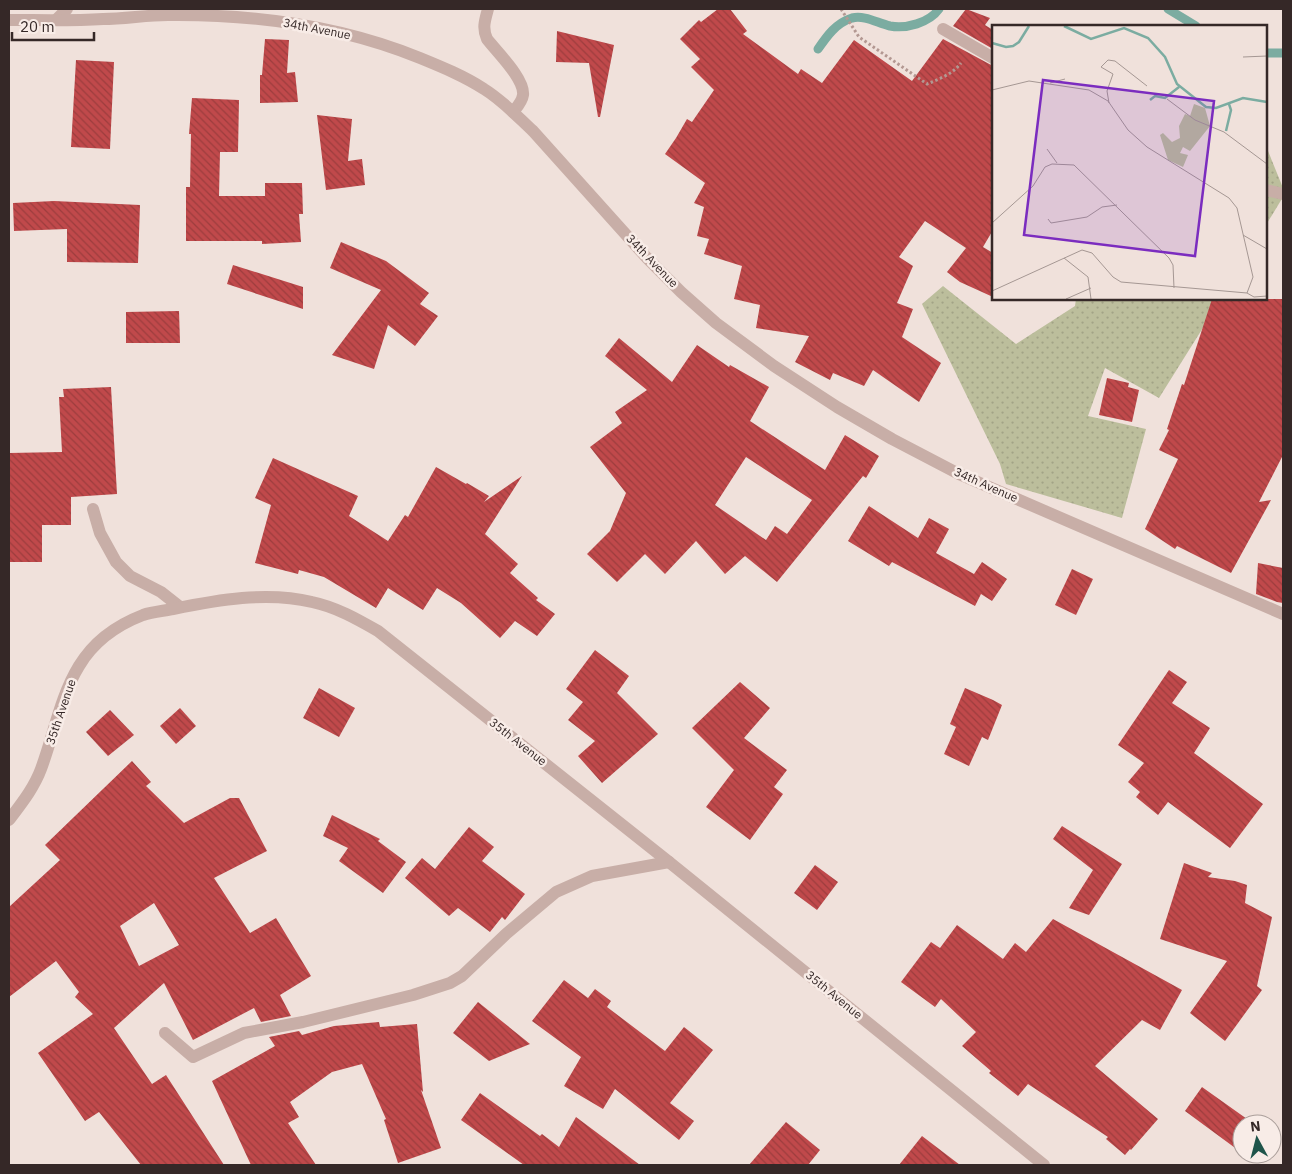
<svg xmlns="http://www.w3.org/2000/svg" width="1292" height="1174" font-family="'IBM Plex Sans',sans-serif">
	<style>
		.grass { fill: url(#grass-dots) }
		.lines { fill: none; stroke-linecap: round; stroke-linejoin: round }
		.stream { stroke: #7baca1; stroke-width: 9 }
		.building { fill: url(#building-back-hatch); fill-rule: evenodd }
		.path { stroke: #b39892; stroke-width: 3; stroke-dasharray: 2.5 2.5; stroke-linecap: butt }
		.lane { stroke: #c8aea7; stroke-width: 12 }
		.street { stroke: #c8aea7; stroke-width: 12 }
		.labels { text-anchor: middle; stroke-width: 5; stroke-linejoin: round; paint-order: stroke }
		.street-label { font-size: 12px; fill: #352827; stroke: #f8ece7 }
		.inset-river { fill: none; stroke: #7baca1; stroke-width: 2.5 }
		.inset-road { fill: none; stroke: #a59793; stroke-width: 1 }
		.view { fill: #7b2cbf; fill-opacity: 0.15; stroke: #7b2cbf; stroke-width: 2.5 }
		.inset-edge { fill: none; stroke: #352827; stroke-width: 2.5 }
	</style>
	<defs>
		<pattern id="grass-dots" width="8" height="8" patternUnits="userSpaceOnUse" patternTransform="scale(1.25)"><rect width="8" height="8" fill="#bcbe9c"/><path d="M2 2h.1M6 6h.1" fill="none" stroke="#a2a386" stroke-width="1.8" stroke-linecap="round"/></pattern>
		<pattern id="building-back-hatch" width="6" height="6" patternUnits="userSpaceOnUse" patternTransform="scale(1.25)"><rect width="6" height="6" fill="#c0494b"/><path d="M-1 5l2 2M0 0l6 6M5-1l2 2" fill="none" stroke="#9d3d3e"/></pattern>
	</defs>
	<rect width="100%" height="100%" fill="#f0e1db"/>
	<g class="grass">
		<path d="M1266 146 1283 188V197L1266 225Z"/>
		<path d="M943 286 1016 344 1075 306 1076 299H1221L1159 398 1105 368 1088 416 1146 429 1122 518 1006 484 1000 464 922 304Z"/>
	</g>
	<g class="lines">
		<g class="stream">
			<path d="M1168 9 1196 26"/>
			<path d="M818 49C827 36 836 23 852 18 865 15 877 23 890 26 906 29 929 23 939 9"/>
			<path d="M1266 53H1283"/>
		</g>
	</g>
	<g class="building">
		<path d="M718 9H730L747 31 743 34 798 74 801 69 822 83 854 40 912 81 943 39 993 66V230L983 247 993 253V297L960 282 947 272 966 248 925 221 899 257 913 266 897 303 913 309 902 337 941 363 919 402 873 370 864 386 833 373 830 380 795 362 809 336 756 328 760 305 734 299 742 266 704 254 709 239 697 236 704 207 694 203 705 183 665 154 676 138 687 119 692 122 714 90 691 67 700 59 680 39 699 20 701 22Z"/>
		<path d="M966 9 990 18 985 25 993 30V49L953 26Z"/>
		<path d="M557 31 614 45 600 117H598L589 63 556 62Z"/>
		<path d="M265 39 289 40 287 73 295 72 298 102 260 103V75H262Z"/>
		<path d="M76 60 114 62 110 149 71 147Z"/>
		<path d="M192 98 239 100 238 152H220L219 196H265V183H302L303 214H299L301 242 262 244V241H186V187H190L191 134H189Z"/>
		<path d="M317 115 352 119 348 161 362 159 365 185 326 190Z"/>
		<path d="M54 201 140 205 138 263 67 262V229L14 231 13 203Z"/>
		<path d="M341 242 386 261 429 293 420 304 438 316 415 346 388 325 374 369 332 355 381 290 330 268Z"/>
		<path d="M233 265 303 287V309L227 284Z"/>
		<path d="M1212 299H1283V455L1259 502 1271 500 1231 573 1177 546 1175 549 1145 529 1178 459 1159 450 1169 430 1167 429 1182 384 1184 385Z"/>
		<path d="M179 311 180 343H126V312Z"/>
		<path d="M619 338 672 382 697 345 729 367 730 365 769 387 750 421 825 470 845 435 879 456 866 478 863 476 777 582 745 556 725 574 696 541 665 574 645 554 617 582 587 554 610 531 626 493 590 447 622 423 615 412 647 390 605 356ZM746 457 812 500 787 534 775 526 766 540 715 505Z"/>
		<path d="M1107 378 1129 383 1128 387 1139 390 1132 422 1099 415Z"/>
		<path d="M111 387 117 494 71 497V525H42V562H9V453L62 452 59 397H64L63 389Z"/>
		<path d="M273 458 358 496 349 516 388 541 405 515 408 517 436 467 466 484 467 483 489 496 484 502 522 476 485 534 518 564 510 573 538 598 536 600 555 614 537 636 515 621 500 638 461 603 437 588 423 610 388 588 376 608 324 577 299 570 298 574 255 563 271 505 255 498Z"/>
		<path d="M869 506 918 538 929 518 949 529 936 553 974 574 982 562 1007 579 992 601 981 594 975 606 892 562 889 566 848 541Z"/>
		<path d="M1258 563 1283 568V603L1277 602 1256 594Z"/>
		<path d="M1072 569 1093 579 1076 615 1055 605Z"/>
		<path d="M595 650 629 676 617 693 658 734 602 783 578 756 595 741 568 720 583 702 566 689Z"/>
		<path d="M1169 670 1187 682 1172 703 1210 728 1194 753 1263 804 1230 848 1168 802 1158 815 1136 797 1140 792 1128 782 1144 763 1118 745Z"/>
		<path d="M740 682 770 708 744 738 787 770 774 787 783 794 750 840 706 807 734 770 692 728Z"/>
		<path d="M319 688 355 708 339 737 303 718Z"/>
		<path d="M965 688 993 700 1002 705 988 740 982 737 969 766 944 754 956 727 950 724Z"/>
		<path d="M180 708 196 726 176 744 160 726Z"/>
		<path d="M110 710 134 735 108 756 86 732Z"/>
		<path d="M132 761 151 782 146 786 184 823 230 798H239L267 851 214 878 250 933 276 918 311 976 280 995 291 1016 261 1022 254 1008 193 1040 164 983 114 1028 152 1084 166 1075 224 1165H141L99 1112 85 1121 38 1053 93 1014 75 997 79 992 56 961 9 997V907L60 860 45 845ZM154 903 179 945 139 966 120 926Z"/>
		<path d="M332 815 380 839 378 841 406 862 383 893 339 861 348 848 323 836Z"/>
		<path d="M1062 826 1122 864 1089 915 1069 908 1093 870 1053 839Z"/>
		<path d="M469 827 494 847 482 861 525 894 505 920 502 917 490 932 458 908 449 916 405 878 422 858 435 869Z"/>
		<path d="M1184 863 1212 873 1208 877 1235 881 1247 885 1245 903 1272 917 1257 986 1262 990 1225 1041 1190 1013 1227 961 1160 939Z"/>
		<path d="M815 865 838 882 817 910 794 893Z"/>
		<path d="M1053 919 1182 990 1160 1030 1142 1020 1095 1066 1158 1119 1131 1150 1130 1149 1125 1155 1106 1139 1108 1137 1028 1084 1018 1096 989 1073 991 1071 962 1046 976 1032 941 999 935 1007 901 982 931 942 940 948 957 925 1003 959 1015 943 1026 952Z"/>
		<path d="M564 980 588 998 595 989 611 1001 607 1007 665 1051 684 1027 713 1050 670 1103 694 1121 679 1140 615 1089 603 1109 564 1086 581 1057 532 1021Z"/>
		<path d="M478 1002 530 1044 489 1061 453 1033Z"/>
		<path d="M379 1022 380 1027 417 1024 423 1092 421 1090 441 1148 398 1163 384 1120 386 1119 362 1064 332 1072 290 1102 299 1117 288 1123 316 1165H251L212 1081 275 1046 269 1037 299 1031 302 1035 334 1026Z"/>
		<path d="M1202 1087 1254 1124H1242V1153L1185 1111Z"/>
		<path d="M480 1093 540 1136 542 1134 559 1147 576 1117 640 1165H524L461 1120Z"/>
		<path d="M786 1122 820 1150 808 1165H749Z"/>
		<path d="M922 1136 960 1165H899Z"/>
		<path d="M1244 1154H1260L1254 1161Z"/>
	</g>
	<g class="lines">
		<path class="path" d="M841 9 859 37 927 84C939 79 953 74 961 63"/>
		<g class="lane">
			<path d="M56 20 67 9"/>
			<path d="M93 509 100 533 116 562 130 576 161 592 180 607"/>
		</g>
		<g class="street">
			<path d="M488 9C485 20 482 28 487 39 497 52 525 79 523 95 522 102 517 107 513 112"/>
			<path d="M9 20C40 20 72 21 103 19 125 19 146 15 168 15 254 14 339 25 420 58 442 67 464 76 484 89 502 100 517 116 533 131L647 258 681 292 716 323 774 366 837 407 892 439 959 474 1283 614"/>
			<path d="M943 29 993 58"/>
			<path d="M1266 190 1283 194"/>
			<path d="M9 820C21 804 34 788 41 769 54 734 60 697 79 666 94 641 117 625 143 615 152 612 163 611 173 609 217 600 267 591 312 602 336 607 357 619 378 631L669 862 1044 1165"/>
			<path d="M165 1033 193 1057 244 1033 303 1022 413 995 450 983 462 976 506 934 556 892 592 876 669 862"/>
		</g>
	</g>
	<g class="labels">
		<g class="street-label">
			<text transform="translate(317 29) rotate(11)" y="4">34th Avenue</text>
			<text transform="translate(652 261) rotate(46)" y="4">34th Avenue</text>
			<text transform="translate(986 485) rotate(24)" y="4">34th Avenue</text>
			<text transform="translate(61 712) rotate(-71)" y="4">35th Avenue</text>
			<text transform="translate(518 742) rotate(38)" y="4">35th Avenue</text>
			<text transform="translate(834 995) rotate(39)" y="4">35th Avenue</text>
		</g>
	</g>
	<g transform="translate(992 25)">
		<rect width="275" height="275" fill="#f0e1db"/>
		<path d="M202 79 213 83 218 101 198 126 191 122 188 128 196 130 191 142 176 135 168 110 171 108 180 117 188 113 187 101 193 89 198 91Z" fill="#bcbe9c"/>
		<path class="inset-river" d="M72 1 99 14 132 3 156 13 173 32 185 59 214 82 224 83 251 73 275 77M0 18 14 22 21 21 27 17 37 1M158 75 163 71 173 73 187 62M234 106 239 85 237 79"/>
		<path class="inset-road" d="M251 32 275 31M58 58 73 54M0 65 37 56 97 65 116 76 136 105 155 122 237 173 245 183 261 252 255 268M175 74 203 95 232 107 275 139M117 78 115 66 121 49 109 42 116 35 123 36 155 61M55 124 65 138M56 194 59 198 95 192 110 182 125 180M0 198 41 161 53 142 60 139 82 140 177 233 181 240 182 263M251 210 275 224M72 233 96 252 99 274M0 266 90 225 100 228 121 252 129 257 255 268 262 272 275 271M74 274 99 263"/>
		<path class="view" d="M51 55 222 76 203 231 32 210Z"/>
		<rect width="275" height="275" class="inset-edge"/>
	</g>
	<rect width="1292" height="1174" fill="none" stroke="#352827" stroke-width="20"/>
	<g transform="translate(1257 1139) rotate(353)"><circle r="24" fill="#f8ece7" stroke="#aa9e9a"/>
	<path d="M0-4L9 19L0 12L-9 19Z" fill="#1f544a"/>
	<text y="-8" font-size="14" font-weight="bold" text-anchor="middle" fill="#352827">N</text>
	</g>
	<path d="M12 32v8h82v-8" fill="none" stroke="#352827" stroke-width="2.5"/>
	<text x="20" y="32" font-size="15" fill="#352827" stroke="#f8ece7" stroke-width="4" paint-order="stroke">20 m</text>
</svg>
